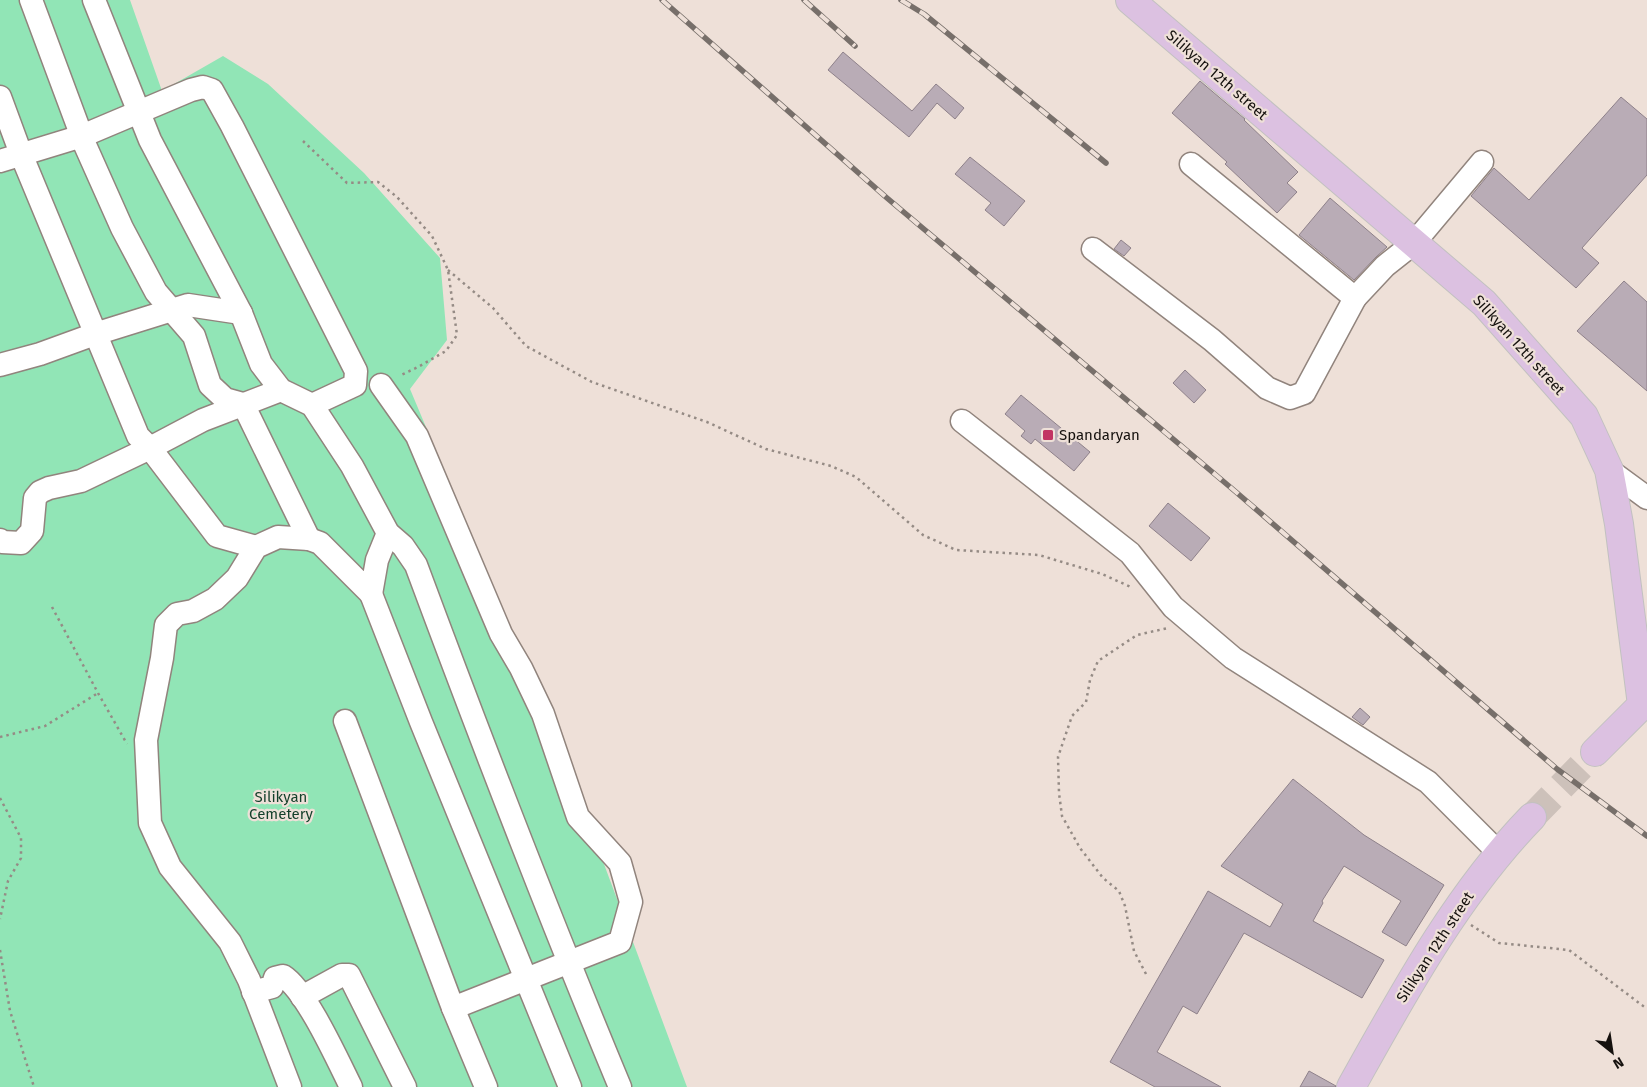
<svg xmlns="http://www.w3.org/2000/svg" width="1647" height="1087" font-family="'Fira Sans',sans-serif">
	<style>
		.green { fill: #91e5b6 }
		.building { fill: #b9acb6; stroke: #8e818a }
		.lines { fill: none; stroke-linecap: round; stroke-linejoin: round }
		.major-tunnel { stroke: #cdc1ba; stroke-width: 28; stroke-dasharray: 28 14; stroke-linecap: butt }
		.minor-casing { stroke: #91847d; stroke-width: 25 }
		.major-casing { stroke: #c2c1c0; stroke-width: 30 }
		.path { stroke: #958b85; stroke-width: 2.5; stroke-dasharray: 2.5 4; stroke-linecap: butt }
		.minor { stroke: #fff; stroke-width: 22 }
		.major { stroke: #dcc1e1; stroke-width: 28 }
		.rail-casing { stroke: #776f6a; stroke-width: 5.5 }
		.rail { stroke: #eee0d8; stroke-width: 4; stroke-dasharray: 11; stroke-linecap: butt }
		.poi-dot { fill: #c23463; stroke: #eee0d8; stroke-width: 2 }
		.labels { text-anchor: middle; stroke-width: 4.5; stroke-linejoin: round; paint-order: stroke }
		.street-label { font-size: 15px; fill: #15110e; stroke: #eee0d8 }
		.poi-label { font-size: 15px; fill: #15110e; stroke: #eee0d8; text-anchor: start }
		.park-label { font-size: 15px; fill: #133f2a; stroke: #eee0d8 }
	</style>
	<rect width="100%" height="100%" fill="#eee0d8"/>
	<path class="green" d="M0 0H130L162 91 223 56 268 84 364 173 440 258 447 340 410 389 563 754 687 1087H0Z"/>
	<g class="building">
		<path d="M843 52 912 111 936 84 964 108 955 119 937 103 909 137 828 70Z"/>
		<path d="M1200 81 1245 119 1244 120 1298 172 1287 183 1297 192 1277 213 1225 164 1227 162 1172 113Z"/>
		<path d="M1621 97 1647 119V175L1582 248 1599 263 1576 288 1471 196 1494 168 1529 200Z"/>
		<path d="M970 157 1025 201 1004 226 985 210 991 203 955 174Z"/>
		<path d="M1330 198 1387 247 1376 257 1354 280 1299 235Z"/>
		<path d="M1121 240 1131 248 1124 256 1114 249Z"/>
		<path d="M1624 281 1647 302V391L1577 331Z"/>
		<path d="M1185 370 1206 390 1194 403 1173 383Z"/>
		<path d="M1021 395 1090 452 1074 471 1035 439 1031 444 1021 436 1025 431 1005 414Z"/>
		<path d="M1168 503 1210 538 1191 561 1149 526Z"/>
		<path d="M1360 708 1370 717 1363 725 1352 717Z"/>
		<path d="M1293 779 1364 835 1444 885 1406 946 1382 932 1401 901 1344 866 1322 901 1323 903 1313 921 1384 960 1362 998 1244 933 1197 1014 1183 1006 1157 1052 1221 1087H1155L1110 1062 1208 891 1270 927 1283 904 1221 866Z"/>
		<path d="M1309 1071 1336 1086 1335 1087H1300Z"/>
	</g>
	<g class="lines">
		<path class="major-tunnel" d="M1532 817 1595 752"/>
		<defs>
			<g id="minor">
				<path d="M31 0 85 145 122 228 156 292 194 336 210 385 225 399 243 404 309 539"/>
				<path d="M94 0 150 140 241 313 261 364 281 390 312 405 352 466 388 533 403 546 416 565C481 740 548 914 620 1087"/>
				<path d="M0 97 21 154 138 436 150 448 217 536 256 547"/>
				<path d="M0 161 82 136 191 90 203 87 212 90 232 126 356 371 355 385 312 405"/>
				<path d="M1191 164 1355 298 1385 266 1414 243 1482 162"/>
				<path d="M1093 249 1212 340 1267 388 1290 398 1304 393 1355 298"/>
				<path d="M0 365 40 354 95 334 188 305 241 313"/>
				<path d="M381 385 417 436 501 634 521 668 543 714 578 817 620 863 631 902 620 942 453 1008"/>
				<path d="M962 421 1130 553 1173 607 1233 658 1428 782 1500 854"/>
				<path d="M1609 470 1647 498"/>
				<path d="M0 540 2 542 21 543 32 531 35 498 40 492 49 488 81 481 150 448 203 420 281 390"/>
				<path d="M371 594 421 722 570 1087"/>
				<path d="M345 721 453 1008 486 1087"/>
				<path d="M253 992 272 987 275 978 283 976C306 990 338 1061 351 1087"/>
				<path d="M302 997 342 975H349L405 1087"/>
				<path d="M290 1087 249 980 230 942 170 867 150 823 146 740 162 658 166 625 177 614 193 611 215 599 237 578 256 547 278 537 309 539 320 543 371 594 377 560 388 533"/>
			</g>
			<g id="major">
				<path d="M1130 0 1484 303 1584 416 1609 470 1619 524 1642 705 1595 752"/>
				<path d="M1351 1087C1403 994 1457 894 1532 817"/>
			</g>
		</defs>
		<use href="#minor" class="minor-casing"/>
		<use href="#major" class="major-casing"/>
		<g class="path">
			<path d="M303 141 347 183 378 182 397 197 432 236 448 270 457 335 446 351 418 367 399 376"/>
			<path d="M448 270 493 308 526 346 592 382 707 422 766 449 831 466 856 477 923 535 956 550 1039 555 1102 574 1133 588"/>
			<path d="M52 607 98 693 127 744"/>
			<path d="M0 737 45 726 98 693"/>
			<path d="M0 798 21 838V858L8 881 0 919"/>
			<path d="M1471 925 1499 943 1569 950 1647 1009"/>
			<path d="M0 950 10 1011 34 1087"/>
			<path d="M1146 974 1134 951 1125 906 1119 891 1103 878 1080 848 1062 816 1059 793 1058 757 1072 716 1086 702 1090 680 1098 661 1137 635 1168 628"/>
		</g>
		<use href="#minor" class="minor"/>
		<use href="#major" class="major"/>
		<defs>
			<g id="rail">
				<path d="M662 0 887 198 1236 492 1557 769 1647 836"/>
				<path d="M804 0 855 46"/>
				<path d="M901 0 924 14 1106 163"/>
			</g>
		</defs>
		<use href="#rail" class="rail-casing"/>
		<use href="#rail" class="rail"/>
	</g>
	<rect class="poi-dot" x="1042" y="429" width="12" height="12" rx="2.5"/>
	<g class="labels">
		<g class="street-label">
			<text transform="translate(1217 75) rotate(41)" y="5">Silikyan 12th street</text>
			<text transform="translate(1519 345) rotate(48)" y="5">Silikyan 12th street</text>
			<text transform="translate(1435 947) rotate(-57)" y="5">Silikyan 12th street</text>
		</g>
		<g class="poi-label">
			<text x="1059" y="440">Spandaryan</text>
		</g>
		<g class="park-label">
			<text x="281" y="802">Silikyan<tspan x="281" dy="17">Cemetery</tspan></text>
		</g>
	</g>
	<g transform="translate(1612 1052) rotate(150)" stroke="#eee0d8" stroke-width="4" paint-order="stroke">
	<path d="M0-4L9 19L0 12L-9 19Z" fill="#15110e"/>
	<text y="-8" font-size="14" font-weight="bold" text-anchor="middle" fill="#15110e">N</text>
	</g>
</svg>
